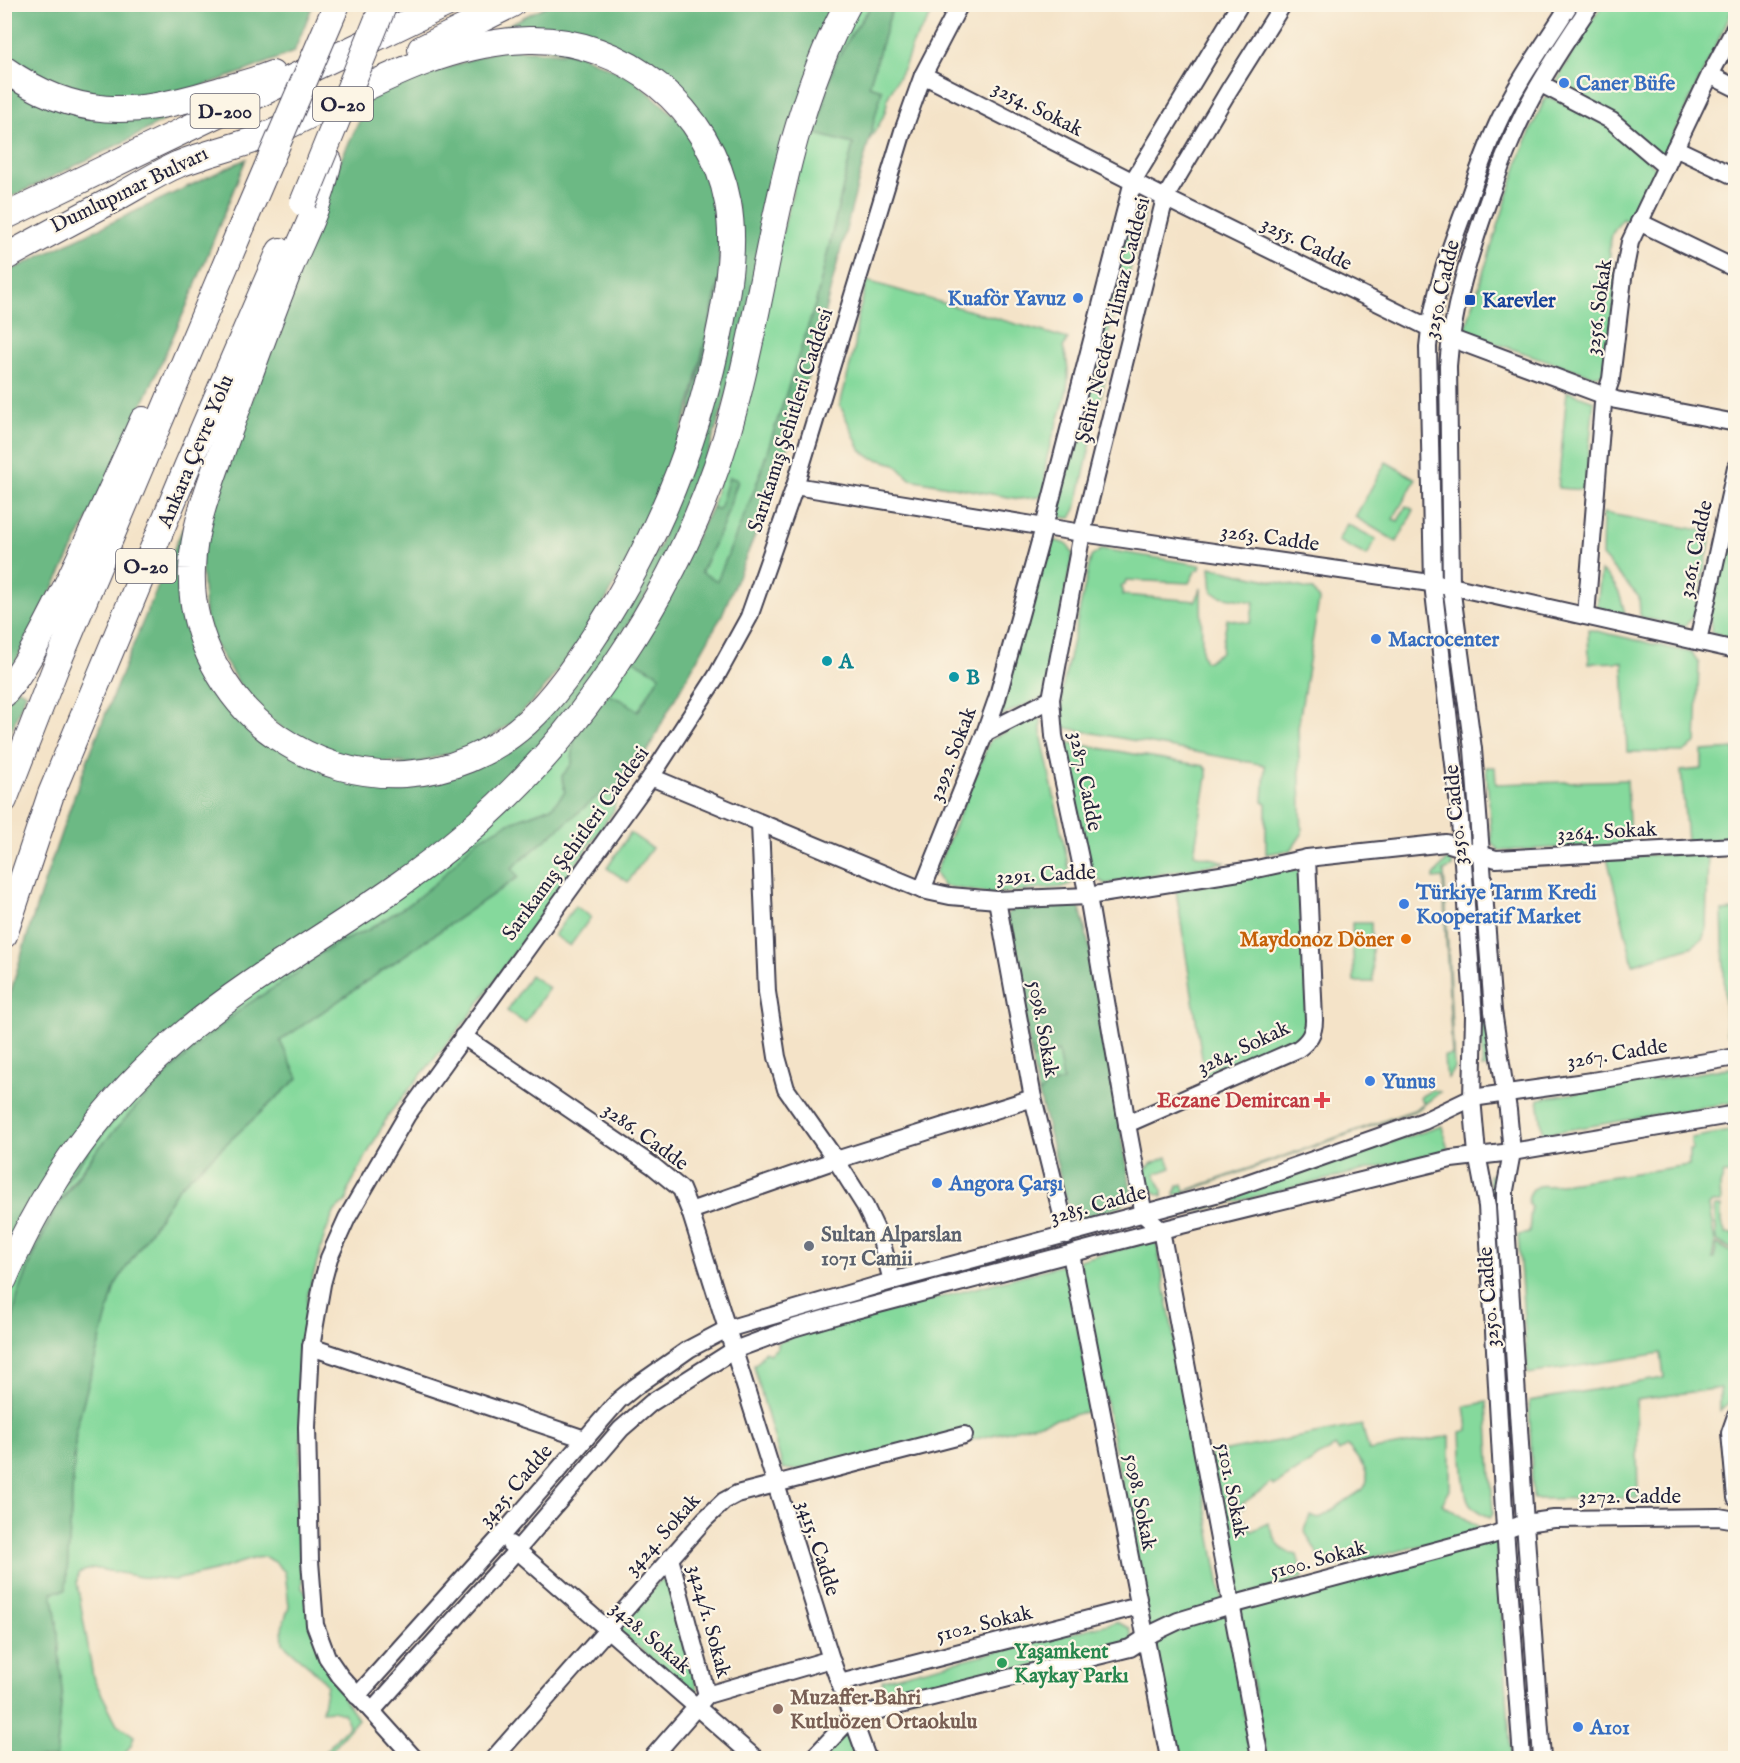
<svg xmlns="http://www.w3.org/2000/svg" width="1740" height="1763" font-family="'IM FELL English',serif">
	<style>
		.green { fill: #85d99c; stroke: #547e6c; stroke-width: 1.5 }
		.forest { fill: #6cb984; stroke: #476e60; stroke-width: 1.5 }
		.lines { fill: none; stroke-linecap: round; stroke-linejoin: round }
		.minor-casing { stroke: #423f50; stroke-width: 20 }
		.highway-casing { stroke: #423f50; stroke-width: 28 }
		.minor { stroke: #fff; stroke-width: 16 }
		.highway { stroke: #fff; stroke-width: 26 }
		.highway-bridge-casing { stroke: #423f50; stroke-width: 28; stroke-linecap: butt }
		.highway-bridge { stroke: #fff; stroke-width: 26 }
		.shop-dot { fill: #3f7fe0; stroke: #fcf5e5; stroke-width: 2 }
		.transit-dot { fill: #1a4fb4; stroke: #fcf5e5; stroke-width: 2 }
		.culture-dot { fill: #0f9aa8; stroke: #fcf5e5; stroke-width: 2 }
		.food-dot { fill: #e8710a; stroke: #fcf5e5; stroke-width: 2 }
		.health-dot { fill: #e0444e; stroke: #fcf5e5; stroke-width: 2 }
		.worship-dot { fill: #6b7280; stroke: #fcf5e5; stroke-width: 2 }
		.leisure-dot { fill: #2e9e5b; stroke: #fcf5e5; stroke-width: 2 }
		.education-dot { fill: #8d6e63; stroke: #fcf5e5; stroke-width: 2 }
		.labels { text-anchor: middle; stroke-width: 4.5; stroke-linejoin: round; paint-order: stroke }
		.shield { fill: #fcf5e5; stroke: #63616e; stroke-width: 1.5 }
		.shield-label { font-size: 20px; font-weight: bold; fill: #22223b }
		.shop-label { font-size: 21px; font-weight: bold; fill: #366cbe; stroke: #fcf5e5; text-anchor: start }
		.street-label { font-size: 21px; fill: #22223b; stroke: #fcf5e5 }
		.transit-label { font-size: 21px; font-weight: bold; fill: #164399; stroke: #fcf5e5; text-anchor: start }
		.culture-label { font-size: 21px; font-weight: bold; fill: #0d838f; stroke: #fcf5e5; text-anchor: start }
		.food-label { font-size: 21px; font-weight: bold; fill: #c56008; stroke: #fcf5e5; text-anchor: end }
		.health-label { font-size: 21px; font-weight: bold; fill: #be3a42; stroke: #fcf5e5; text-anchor: end }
		.worship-label { font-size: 21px; font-weight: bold; fill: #5b616d; stroke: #fcf5e5; text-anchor: start }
		.leisure-label { font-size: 21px; font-weight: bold; fill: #27864d; stroke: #fcf5e5; text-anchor: start }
		.education-label { font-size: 21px; font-weight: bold; fill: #785e54; stroke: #fcf5e5; text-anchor: start }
	</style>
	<rect width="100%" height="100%" fill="#fcf5e5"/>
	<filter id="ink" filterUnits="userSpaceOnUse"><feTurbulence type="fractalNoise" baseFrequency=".0167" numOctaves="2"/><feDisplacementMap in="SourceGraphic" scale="12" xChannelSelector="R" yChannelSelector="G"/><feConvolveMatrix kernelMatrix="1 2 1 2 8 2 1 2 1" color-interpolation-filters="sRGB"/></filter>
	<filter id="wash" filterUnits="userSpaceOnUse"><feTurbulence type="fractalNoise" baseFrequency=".008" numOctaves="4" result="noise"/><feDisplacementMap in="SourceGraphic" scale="24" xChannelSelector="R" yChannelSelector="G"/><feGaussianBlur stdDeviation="1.35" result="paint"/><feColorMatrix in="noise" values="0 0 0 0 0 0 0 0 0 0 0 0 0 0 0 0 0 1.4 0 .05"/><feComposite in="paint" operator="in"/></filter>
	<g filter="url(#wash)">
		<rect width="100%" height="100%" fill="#f4e3c8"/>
		<g class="green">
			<path d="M858 5H872L853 32 834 65 816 134 853 144 816 302 756 486 717 582 701 573 723 525 738 481 719 510 712 507 794 186 824 79Z"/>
			<path d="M893 5H938L913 43 905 65 887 99C888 114 876 129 868 142L882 90 869 86Z"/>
			<path d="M1603 5H1735L1662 159 1555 85 1585 29Z"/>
			<path d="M1546 96 1610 123 1656 168 1631 222 1622 219 1612 234 1609 250 1616 287 1605 373 1594 376 1464 333 1522 151Z"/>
			<path d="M1131 202 1145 205 1143 222 1126 285 1119 284 1115 307H1105Z"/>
			<path d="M867 281 1068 339 1063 348C1079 387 1053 424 1046 462 1044 471 1046 482 1046 491L1039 497 1019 499 910 479 895 464 870 457 860 449 840 405 855 346 857 320Z"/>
			<path d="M1101 314 1113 315 1103 359 1109 361 1076 509 1071 518 1059 517V505Z"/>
			<path d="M1567 391 1594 401 1585 490 1558 488Z"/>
			<path d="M1386 462 1416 479 1393 519 1398 521 1406 506 1414 510 1397 542 1355 517Z"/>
			<path d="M1735 486V640L1711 632 1710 612Z"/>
			<path d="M1603 513 1712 532 1695 615 1684 627 1643 618 1640 615 1639 597 1602 556Z"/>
			<path d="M1347 524 1376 539 1367 556 1338 541Z"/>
			<path d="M1046 538 1067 544 1073 554 1044 697 996 718Z"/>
			<path d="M1102 549 1201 565 1200 569 1196 570 1189 583 1126 580 1125 584 1122 585 1121 587 1123 590V595L1196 601 1201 588 1202 654 1205 661H1208L1221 652 1227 619 1250 623 1254 602 1220 596 1212 592 1210 567 1313 590 1319 600 1298 728 1302 834 1291 850 1266 854V803L1263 802 1265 765 1061 727 1062 690 1091 557Z"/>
			<path d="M1601 571C1618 585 1620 593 1625 614L1597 607Z"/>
			<path d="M1588 629 1692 653 1699 663 1696 743 1683 752H1627L1623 662 1589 663Z"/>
			<path d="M632 659 660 675 638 712 607 694Z"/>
			<path d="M1032 718H1041V733L1072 883 1065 887 990 894 943 886 935 873 990 740Z"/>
			<path d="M574 736 572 764 562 776 565 792 552 807 511 822 411 903 368 930 338 943 302 964 301 970 294 975C278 986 260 996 244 1007 199 1041 159 1081 122 1123 97 1149 73 1178 55 1209 30 1253 15 1302 5 1351V1309L11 1289 45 1212 103 1129 166 1063Z"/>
			<path d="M1064 742 1204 766 1207 770V777L1194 854 1226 862 1106 884 1092 876Z"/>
			<path d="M1735 749V838L1687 841 1681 771 1702 769V751Z"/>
			<path d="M1486 767H1495L1496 784 1627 780 1630 844 1500 851 1492 843Z"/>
			<path d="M605 790 615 798 614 810 472 1013 389 1114 349 1188 347 1200 335 1211 325 1234 308 1294 302 1366 300 1493 295 1503 301 1513 298 1538 303 1544 302 1588 309 1596 342 1686 343 1698 358 1719 325 1758H319L349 1725 344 1713 332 1710 322 1711 327 1685C315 1668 297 1658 283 1643L282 1628 289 1606 285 1572 275 1562 265 1557 255 1558 214 1571 175 1580 141 1577 93 1568 78 1573 77 1582 93 1677 117 1724 134 1736 131 1745 122 1758H56L62 1693 57 1623 52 1592 66 1590 76 1429 115 1285 179 1187 298 1078 280 1041 517 878 511 868Z"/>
			<path d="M630 833 652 848 628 882 607 868Z"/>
			<path d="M1708 852 1706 930 1702 939 1691 947 1633 964 1607 857Z"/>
			<path d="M1449 857H1452V867L1444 871 1454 1068 1448 1078 1445 1071 1444 1056 1452 1055 1443 878 1434 879V876Z"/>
			<path d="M1287 870H1298L1302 874 1309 1022 1299 1042 1206 1084 1176 890Z"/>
			<path d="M1471 880H1476L1486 1016 1492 1067 1482 1068V1017Z"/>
			<path d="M575 906 591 917 570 946 554 935Z"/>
			<path d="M1735 910H1736L1735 1039 1728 1035 1726 1032 1722 911Z"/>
			<path d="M1352 923H1371L1373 982H1354Z"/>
			<path d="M530 975 549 988 525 1023 507 1011Z"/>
			<path d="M1058 1051 1063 1081 1051 1084 1039 1094 1032 1060Z"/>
			<path d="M1735 1067V1102L1543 1134 1538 1099Z"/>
			<path d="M1432 1090 1440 1092 1417 1110 1174 1196 1178 1186 1182 1184 1185 1191 1414 1110 1424 1103 1420 1097Z"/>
			<path d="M1442 1126 1448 1150 1175 1216 1345 1157Z"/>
			<path d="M1735 1130V1174H1724L1720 1186 1721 1203H1712L1709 1206 1715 1242 1712 1259H1714L1717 1244 1729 1251H1735V1401L1729 1403 1720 1411V1388L1636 1400 1638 1498 1533 1499 1529 1401 1664 1378 1661 1353 1528 1374 1518 1235 1529 1233 1531 1208 1528 1203C1529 1190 1535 1184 1547 1186L1689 1165V1150H1692L1691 1138Z"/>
			<path d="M1167 1157 1171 1168 1155 1174 1162 1190V1196L1151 1190 1144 1171 1151 1164Z"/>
			<path d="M1489 1175H1499L1496 1202 1506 1360H1503Z"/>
			<path d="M1714 1207H1721V1223L1726 1234H1735V1248H1729L1717 1241Z"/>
			<path d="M1156 1240 1223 1603 1149 1629 1079 1260Z"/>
			<path d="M1066 1264 1093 1410 968 1441 797 1470 783 1469 755 1371 754 1365 760 1360 765 1351 769 1354 777 1348V1343L791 1337Z"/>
			<path d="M1487 1402 1493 1514 1490 1518C1483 1514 1475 1511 1470 1504 1462 1493 1462 1448 1461 1432L1468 1430 1465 1406Z"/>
			<path d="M1362 1425 1369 1451 1450 1436V1490L1442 1504 1482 1529 1479 1531 1326 1569 1304 1530 1310 1516 1319 1519 1363 1489C1375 1474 1357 1459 1348 1446L1339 1452 1335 1446 1274 1486 1272 1483 1242 1504 1244 1507 1238 1512 1252 1531 1268 1523C1276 1540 1277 1551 1297 1555L1303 1575V1578L1236 1598 1210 1454Z"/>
			<path d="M1497 1540 1511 1757 1498 1758H1267L1238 1609Z"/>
			<path d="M665 1580 669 1582 698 1691 695 1695 618 1630V1626L660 1581Z"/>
			<path d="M1226 1612 1252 1758H1175L1151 1642 1166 1633Z"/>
			<path d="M1116 1622 1130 1628 1133 1641 885 1704 882 1680Z"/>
			<path d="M847 1730 856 1758H820Z"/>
		</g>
		<g class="forest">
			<path d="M4 5H313L294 52 243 72 159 101 82 97 24 70 5 54Z"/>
			<path d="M548 5H838L727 395 690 509 660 573 596 676 533 755 449 836 207 1004 5 1256V1013C50 846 114 686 183 528H188L205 663 325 773 498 755 660 546 737 206 647 64 481 38Z"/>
			<path d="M872 5H893L869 86 882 90 795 427 772 494 722 615 668 711 639 768 615 798 604 791 512 868 518 877 280 1041 298 1078 179 1187 115 1285 76 1429 66 1590 52 1592 57 1623 62 1693 56 1758H5L4 1579H8L10 1548 4 1547 5 1351 18 1295 34 1255 55 1210 96 1151 156 1085 203 1040 245 1006 294 975 301 970 302 964 338 943 368 930 411 903 438 881 475 841 511 822 552 807 565 792 562 776 572 764 574 736 607 694C619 699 630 703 638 712L660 675 632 659 712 507 719 510 729 477 738 480 723 525 701 572 717 581 756 486 816 302 853 144 816 134 834 65 853 32Z"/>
			<path d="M501 49 578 54 632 78 681 121 707 169 719 217 720 276 692 398 667 477 640 538 590 629 540 693 512 723 478 745 416 763 354 761 292 736 251 704 214 643 205 617 200 543 328 187 372 94Z"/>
			<path d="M5 81 156 118H168L132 138 5 200Z"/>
			<path d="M246 159 189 301 112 472 5 683V273Z"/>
			<path d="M17 688 26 693 5 747V702Z"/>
			<path d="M1073 904 1080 908 1095 969 1131 1190C1130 1211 1097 1213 1081 1218L1068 1207 1039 1094 1046 1086 1063 1081 1058 1051 1032 1060 1007 914 1017 905Z"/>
		</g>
	</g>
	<g filter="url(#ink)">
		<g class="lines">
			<defs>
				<g id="minor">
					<path d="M923 75 1165 198 1450 338 1616 400 1736 423"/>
					<path d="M1710 75 1736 88"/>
					<path d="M1541 84 1612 121 1666 167"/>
					<path d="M1675 148 1736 177"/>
					<path d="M1639 222 1736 269"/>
					<path d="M795 486 1082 533 1451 586 1736 650"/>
					<path d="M1586 616 1603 403 1611 379 1623 278 1630 242 1710 75 1736 26"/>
					<path d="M1698 641 1736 467"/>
					<path d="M985 733 1051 699"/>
					<path d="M651 777 922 890 950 896 997 900 1088 896 1252 870 1307 858 1446 843 1496 859 1736 846"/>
					<path d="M760 823 767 992 777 1057 786 1089 836 1160 865 1206 881 1240 892 1281"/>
					<path d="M922 890 985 733 997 699 1044 527 1133 181 1240 4"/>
					<path d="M997 900 1033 1098 1067 1235"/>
					<path d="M463 1036 653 1166 681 1189 690 1211 831 1659 867 1758"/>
					<path d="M1127 1124 1298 1049C1309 1041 1314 1033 1314 1020L1307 858"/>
					<path d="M690 1211 836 1160 1033 1098"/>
					<path d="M1071 1254 1169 1758"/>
					<path d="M311 1347 585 1439"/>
					<path d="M1736 1416 1730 1433 1736 1498"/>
					<path d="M510 1544 755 1758"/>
					<path d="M670 1558 707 1695"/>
					<path d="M840 1683 1139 1606"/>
					<path d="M357 1696 501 1536 619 1400 635 1387 689 1349 727 1329 892 1281 1219 1193 1424 1121 1472 1098 1592 1081 1736 1057"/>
					<path d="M372 1711 517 1550 621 1429 651 1403 734 1350 793 1328 848 1312 1161 1230 1451 1159 1512 1152 1736 1114"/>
					<path d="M414 1758 340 1676 327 1657 315 1625 310 1561 307 1427 311 1347 322 1284 329 1258 347 1218 407 1115 651 777 716 677 749 617 795 486 903 131 923 75 960 4"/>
					<path d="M494 1758 705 1519 724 1501 737 1494 964 1435"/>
					<path d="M652 1758 707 1695 831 1659"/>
					<path d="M813 1758 852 1717 1130 1648 1153 1633 1178 1621 1231 1605 1490 1536 1525 1523 1554 1519 1719 1517 1736 1520"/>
					<path d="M1260 1758 1161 1230 1144 1215 1127 1124 1088 896 1054 736 1051 699 1082 533 1165 198 1229 90 1283 4"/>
					<path d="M1522 1758 1505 1529 1487 1206 1477 1154 1472 1098 1474 1016 1459 807 1433 584 1428 347C1432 296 1451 245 1469 198 1477 174 1486 149 1497 125 1516 83 1545 44 1570 4"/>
					<path d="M1542 1758 1525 1523 1505 1207V1190L1512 1152 1508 1110 1493 1011 1473 749 1451 586 1448 366C1452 311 1468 259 1486 207 1498 172 1511 137 1528 105 1546 70 1569 37 1591 4"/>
				</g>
				<g id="highway">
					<path d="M421 49 512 4"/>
					<path d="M4 69C76 120 133 116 214 92 233 86 253 82 272 74"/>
					<path d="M4 217 446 4"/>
					<path d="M4 258C42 237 80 217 118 197 138 186 158 173 179 164 212 151 247 145 279 130 359 93 438 42 529 40 625 38 711 109 728 203 735 241 729 281 722 319 701 431 660 536 598 631 577 663 555 697 526 723 455 786 357 791 279 738 225 702 189 634 192 569 193 526 210 485 224 445 245 387 266 328 289 270 299 245 312 221 320 195 324 184 326 172 329 161"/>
					<path d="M4 694C27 665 43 632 60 599 89 540 116 480 143 420"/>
					<path d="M4 800 55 669 242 226"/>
					<path d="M4 935 51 794 187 467 280 251"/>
					<path d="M4 1279C47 1180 103 1101 186 1032 252 977 327 936 396 887 474 833 545 765 600 687 660 603 708 510 734 409 770 275 780 128 848 4"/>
				</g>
			</defs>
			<use href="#minor" class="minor-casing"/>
			<use href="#highway" class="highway-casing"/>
			<use href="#minor" class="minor"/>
			<use href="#highway" class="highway"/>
			<defs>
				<g id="highway-bridge">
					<path d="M303 203 384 4"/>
					<path d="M242 226 337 4"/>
				</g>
			</defs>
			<use href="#highway-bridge" class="highway-bridge-casing"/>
			<use href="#highway-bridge" class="highway-bridge"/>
		</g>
	</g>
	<g class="shop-dot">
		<circle cx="1564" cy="83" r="6"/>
		<circle cx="1078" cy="298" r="6"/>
		<circle cx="1376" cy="639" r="6"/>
		<circle cx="1404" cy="904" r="6"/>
		<circle cx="1370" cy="1081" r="6"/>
		<circle cx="937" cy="1183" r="6"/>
		<circle cx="1578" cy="1727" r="6"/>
	</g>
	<rect class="transit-dot" x="1464" y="294" width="12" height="12" rx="3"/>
	<g class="culture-dot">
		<circle cx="827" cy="661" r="6"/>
		<circle cx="954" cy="677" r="6"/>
	</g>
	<circle class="food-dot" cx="1406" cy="939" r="6"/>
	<path class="health-dot" d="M1319 1091h6v6h6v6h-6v6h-6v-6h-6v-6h6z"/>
	<circle class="worship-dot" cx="809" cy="1246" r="6"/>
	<circle class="leisure-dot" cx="1002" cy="1663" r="6"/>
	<circle class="education-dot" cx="778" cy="1709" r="6"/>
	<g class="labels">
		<g class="shield">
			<rect x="313" y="87" width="60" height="34" rx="4.5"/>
			<rect x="190.5" y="94" width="69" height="34" rx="4.5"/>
			<rect x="116" y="549" width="60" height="34" rx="4.5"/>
		</g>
		<g class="shield-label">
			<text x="343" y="111">O-20</text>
			<text x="225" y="118">D-200</text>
			<text x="146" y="573">O-20</text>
		</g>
		<g class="shop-label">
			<text x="1576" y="90">Caner Büfe</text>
			<text x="1066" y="305" text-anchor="end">Kuaför Yavuz</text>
			<text x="1388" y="646">Macrocenter</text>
			<text x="1416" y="899">Türkiye Tarım Kredi<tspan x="1416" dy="24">Kooperatif Market</tspan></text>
			<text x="1382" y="1088">Yunus</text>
			<text x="949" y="1190">Angora Çarşı</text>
			<text x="1590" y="1734">A101</text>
		</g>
		<g class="street-label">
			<text transform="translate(1038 108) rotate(27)" y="7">3254. Sokak</text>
			<text transform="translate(129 189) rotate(-26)" y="7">Dumlupınar Bulvarı</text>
			<text transform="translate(1307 243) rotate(26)" y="7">3255. Cadde</text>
			<text transform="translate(1441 289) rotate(-77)" y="7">3250. Cadde</text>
			<text transform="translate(1598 307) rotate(-82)" y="7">3256. Sokak</text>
			<text transform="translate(1112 320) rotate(-76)" y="7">Şehit Necdet Yılmaz Caddesi</text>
			<text transform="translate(790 420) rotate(-72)" y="7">Sarıkamış Şehitleri Caddesi</text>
			<text transform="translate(195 451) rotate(-67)" y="7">Ankara Çevre Yolu</text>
			<text transform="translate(1270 537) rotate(8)" y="7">3263. Cadde</text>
			<text transform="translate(1695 549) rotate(-78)" y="7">3261. Cadde</text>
			<text transform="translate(952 754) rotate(-69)" y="7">3292. Sokak</text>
			<text transform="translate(1086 781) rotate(79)" y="7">3287. Cadde</text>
			<text transform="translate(1455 815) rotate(-95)" y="7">3250. Cadde</text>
			<text transform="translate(1607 831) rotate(-3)" y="7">3264. Sokak</text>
			<text transform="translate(575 843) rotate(-54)" y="7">Sarıkamış Şehitleri Caddesi</text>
			<text transform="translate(1046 874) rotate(-3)" y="7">3291. Cadde</text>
			<text transform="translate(1044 1029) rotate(80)" y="7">5098. Sokak</text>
			<text transform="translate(1243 1047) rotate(-25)" y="7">3284. Sokak</text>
			<text transform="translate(1617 1053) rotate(-9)" y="7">3267. Cadde</text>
			<text transform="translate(646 1136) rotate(36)" y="7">3286. Cadde</text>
			<text transform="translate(1098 1204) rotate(-15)" y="7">3285. Cadde</text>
			<text transform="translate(1488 1297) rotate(-94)" y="7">3250. Cadde</text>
			<text transform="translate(515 1485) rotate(-49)" y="7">3425. Cadde</text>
			<text transform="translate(1233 1490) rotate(79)" y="7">5101. Sokak</text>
			<text x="1630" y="1503">3272. Cadde</text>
			<text transform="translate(1141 1502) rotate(79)" y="7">5098. Sokak</text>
			<text transform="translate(662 1534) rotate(-48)" y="7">3424. Sokak</text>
			<text transform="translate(819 1548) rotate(72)" y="7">3415. Cadde</text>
			<text transform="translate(1318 1559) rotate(-15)" y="7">5100. Sokak</text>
			<text transform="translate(710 1621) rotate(75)" y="7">3424/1. Sokak</text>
			<text transform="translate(984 1623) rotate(-14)" y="7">5102. Sokak</text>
			<text transform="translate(651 1637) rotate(41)" y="7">3428. Sokak</text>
		</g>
		<g class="transit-label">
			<text x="1482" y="307">Karevler</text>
		</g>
		<g class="culture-label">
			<text x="839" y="668">A</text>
			<text x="966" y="684">B</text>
		</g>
		<g class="food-label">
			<text x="1394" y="946">Maydonoz Döner</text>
		</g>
		<g class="health-label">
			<text x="1310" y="1107">Eczane Demircan</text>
		</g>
		<g class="worship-label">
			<text x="821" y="1241">Sultan Alparslan<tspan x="821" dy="24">1071 Camii</tspan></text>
		</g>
		<g class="leisure-label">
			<text x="1014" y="1658">Yaşamkent<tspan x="1014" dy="24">Kaykay Parkı</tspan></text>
		</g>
		<g class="education-label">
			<text x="790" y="1704">Muzaffer Bahri<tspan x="790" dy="24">Kutluözen Ortaokulu</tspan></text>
		</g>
	</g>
	<rect width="1740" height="1763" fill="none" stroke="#fcf5e5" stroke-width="24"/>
</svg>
